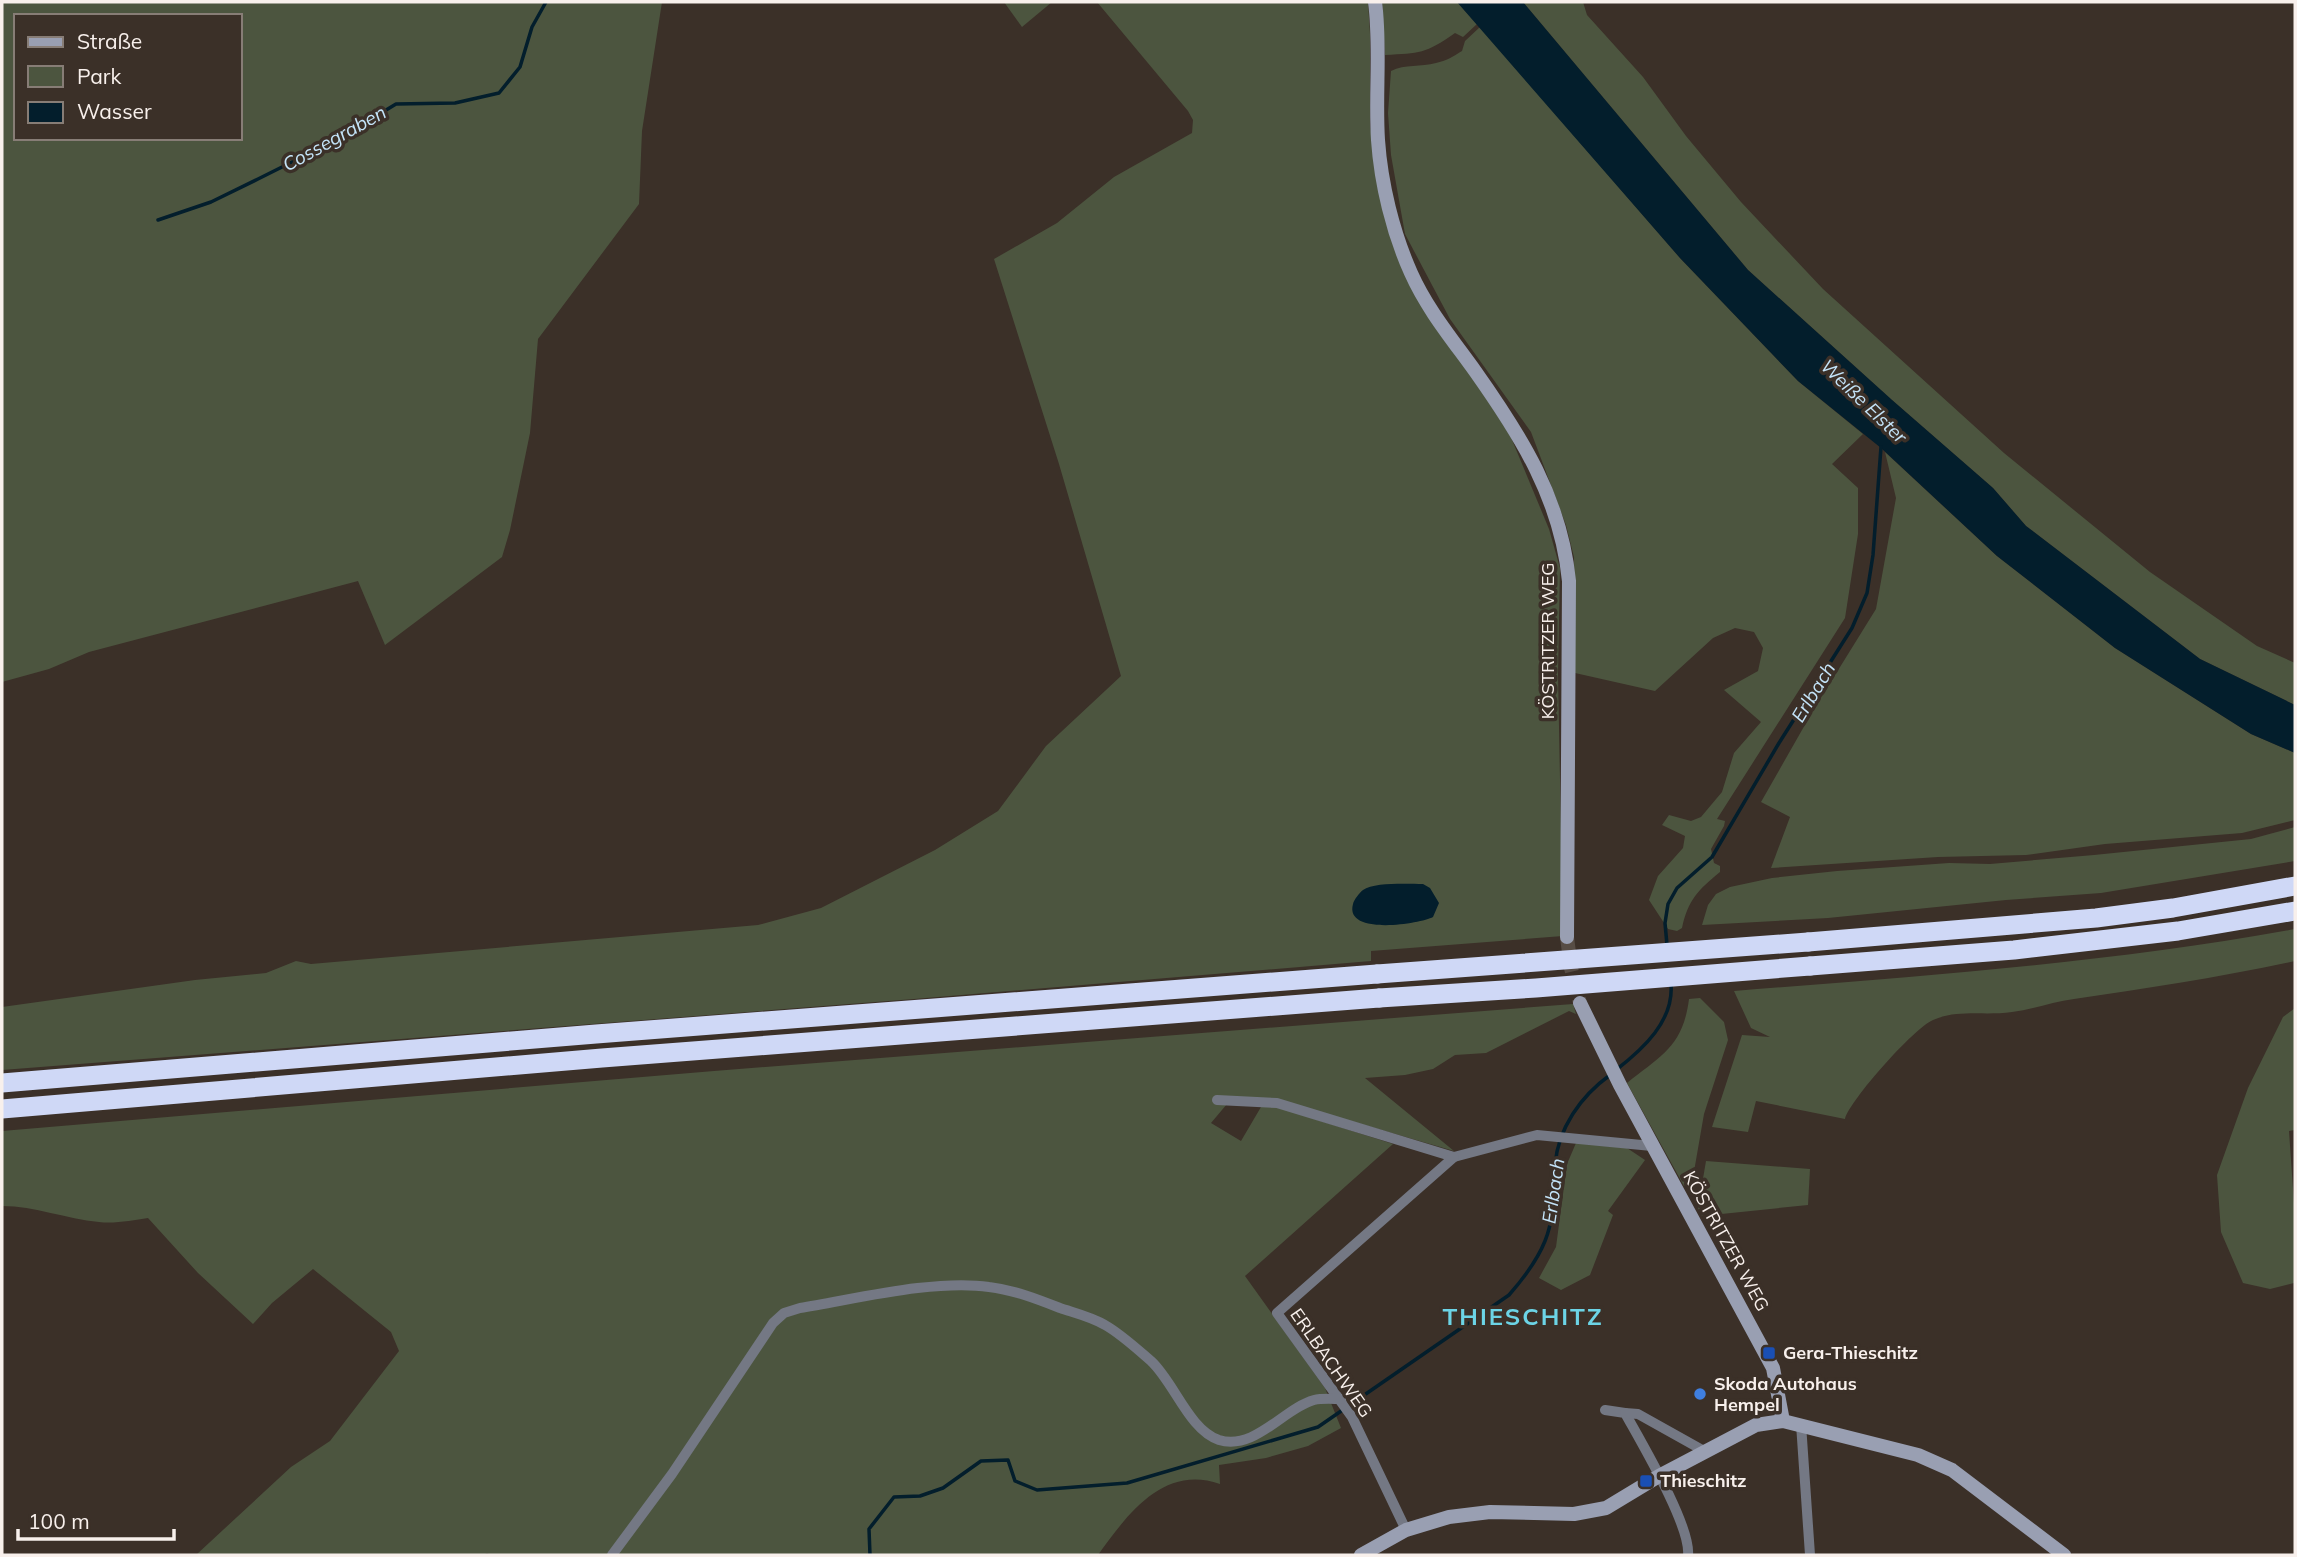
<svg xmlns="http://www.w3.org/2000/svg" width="2297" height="1557" font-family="Mulish,sans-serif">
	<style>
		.green { fill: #4c553f; fill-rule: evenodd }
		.water { fill: #031e2c }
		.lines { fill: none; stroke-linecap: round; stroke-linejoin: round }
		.stream { stroke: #031e2c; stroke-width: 3.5 }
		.secondary-tunnel { stroke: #574d45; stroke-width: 14; stroke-dasharray: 14 7; stroke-linecap: butt }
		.street { stroke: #747884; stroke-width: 10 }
		.secondary { stroke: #999fb2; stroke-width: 14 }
		.highway { stroke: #cfd8f6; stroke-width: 19 }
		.highway-bridge { stroke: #cfd8f6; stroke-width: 19 }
		.transit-dot { fill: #1a4fb4; stroke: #3b3028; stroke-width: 2.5 }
		.shop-dot { fill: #3f7fe0; stroke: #3b3028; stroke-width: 2.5 }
		.labels { text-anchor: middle; stroke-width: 7; stroke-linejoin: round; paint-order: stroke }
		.street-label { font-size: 18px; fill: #f8f0ec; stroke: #3b3028 }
		.poi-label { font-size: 18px; font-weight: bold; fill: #f8f0ec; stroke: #3b3028; text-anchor: start }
		.water-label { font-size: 19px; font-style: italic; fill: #c4e4f9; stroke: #3b3028 }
		.district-label { font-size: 24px; font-weight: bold; letter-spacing: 2px; fill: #6cd4e6; stroke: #3b3028 }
	</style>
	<rect width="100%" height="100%" fill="#3b3028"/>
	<g class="green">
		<path d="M2 2H662L642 131 639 204 538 339 530 433 510 530 502 557 385 645 358 581 89 652 49 669 2 682ZM16 16H240V138H16Z"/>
		<path d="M1004 2H1052L1022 27Z"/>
		<path d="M1097 2H1368L1370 34V125L1378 181 1390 235 1469 372 1510 435 1549 529 1560 568 1558 674 1563 936 1371 951V961L914 999 2 1070V1007L195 980 266 973 296 961 311 964 758 925 821 908 935 850 998 811 1046 746 1121 676 1059 464 994 259 1057 223 1114 177 1192 133 1193 120 1188 111Z"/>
		<path d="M1382 2H1457L1477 24 1463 37 1455 33C1425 54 1420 53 1385 55Z"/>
		<path d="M1523 2H1583L1587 15 1643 77 1686 136 1741 202 1823 289 2004 453 2150 572 2257 646 2295 663V705L2200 659 2026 526 1993 488 1892 400 1748 270Z"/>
		<path d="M1480 27 1680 258 1798 381 1863 434 1832 464 1858 488V534L1845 618 1717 819 1725 821 1724 826 1711 849 1714 863 1720 866V872C1698 890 1688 900 1682 928L1677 931 1668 929 1649 900 1658 876 1683 848 1685 836 1662 825 1669 815 1691 821 1701 817 1722 792 1734 753 1761 722 1724 690 1758 671 1763 648 1754 632 1735 628 1713 638 1655 691 1575 673 1574 557 1566 525 1531 432 1450 319 1405 234 1391 155 1388 113 1391 71C1405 64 1421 67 1436 63 1446 61 1454 56 1462 51L1465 41Z"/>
		<path d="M1885 452 1997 556 2115 648 2251 734 2295 753V820L2242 833 2105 844 2026 855 1938 857 1771 868 1790 817 1761 802 1814 709 1876 609 1896 498Z"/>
		<path d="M2295 827V861L2101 893 2006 900 1828 918 1702 925 1708 905 1716 894 1730 887 1772 878 1837 871 1949 863 1990 864 2094 855 2251 839Z"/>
		<path d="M2295 929V961C2222 977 2148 988 2074 999 2053 1002 2033 1009 2012 1012 1985 1016 1958 1009 1933 1020 1914 1028 1850 1100 1845 1119L1756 1101 1748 1132 1712 1127 1742 1035 1770 1037 1751 1028 1734 991C1921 976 2110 963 2295 929Z"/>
		<path d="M1700 998 1724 1022 1728 1040 1704 1114 1692 1183 1684 1186 1627 1083C1662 1055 1683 1046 1689 999Z"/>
		<path d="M1573 1004 1576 1014 1569 1011 1486 1053 1455 1055 1433 1069 1405 1075 1365 1078 1454 1151 1278 1100 1227 1104 1211 1123 1241 1141 1261 1107H1277L1393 1144 1245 1276 1325 1388 1341 1428 1308 1446 1266 1458 1219 1465 1220 1484C1163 1464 1127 1515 1098 1555H493L485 1553 489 1555H196L291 1467 330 1441 399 1351 391 1332 313 1269 272 1303 253 1324 198 1273 148 1218C133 1220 115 1224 99 1222 66 1219 35 1206 2 1206V1131L714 1071Z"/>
		<path d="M2295 1008V1130L2289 1131 2295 1218 2294 1283 2270 1289 2243 1283 2221 1232 2217 1175 2248 1088 2283 1017Z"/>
		<path d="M1576 1143 1627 1148 1645 1160 1608 1211 1613 1215 1590 1275 1561 1290 1539 1278 1556 1247 1567 1164Z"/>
		<path d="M1706 1161 1810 1169 1808 1205 1702 1216 1698 1208Z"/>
	</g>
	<g class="water">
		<path d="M1457 2H1523L1748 270 1892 400 1993 488 2026 526 2200 659 2295 705V753L2251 734 2115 648 1997 556 1881 448 1798 381 1680 258Z"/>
		<path d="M1423 884 1430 888 1439 903 1433 917C1420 924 1344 936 1353 904 1354 900 1359 893 1363 890 1374 882 1408 884 1423 884Z"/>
	</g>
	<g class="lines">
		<g class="stream">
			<path d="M158 220 211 202 258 179 340 138 396 104 455 103 499 93 520 67 532 27 546 2"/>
			<path d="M1667 945 1665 923 1668 904 1677 888 1712 857 1779 743 1852 628 1867 593 1873 555 1881 447"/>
			<path d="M1616 1070C1643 1049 1674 1021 1671 984"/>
			<path d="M870 1555 869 1529 894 1497 920 1496 943 1488 981 1461 1008 1460 1015 1481 1037 1490 1127 1483 1318 1427 1509 1295C1523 1279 1537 1261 1545 1241 1555 1217 1553 1190 1555 1165 1558 1128 1581 1096 1610 1075"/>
		</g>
		<path class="secondary-tunnel" d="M1567 937 1571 968 1580 1003"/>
		<g class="street">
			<path d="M1217 1100 1277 1103 1454 1157 1537 1135 1652 1146"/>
			<path d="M1605 1410 1625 1413C1641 1442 1691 1526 1688 1555"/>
			<path d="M1625 1413 1638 1414 1706 1452"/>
			<path d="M1801 1424 1810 1555"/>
			<path d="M1406 1530 1352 1417 1277 1313 1454 1157"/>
			<path d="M612 1555 672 1474 773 1323 784 1313 800 1308C856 1299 935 1279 989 1287 1014 1290 1037 1299 1060 1308 1075 1313 1092 1317 1105 1325 1121 1334 1137 1349 1151 1361 1174 1382 1189 1430 1219 1440 1255 1451 1284 1408 1314 1400 1322 1398 1333 1399 1341 1399"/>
		</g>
		<g class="secondary">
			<path d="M1375 2C1381 47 1375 94 1378 140 1381 184 1393 233 1411 273 1427 309 1452 339 1475 371 1521 436 1561 499 1569 581L1567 937"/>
			<path d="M1580 1003 1620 1085 1773 1368 1783 1421"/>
			<path d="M1361 1555 1406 1530 1449 1517 1490 1512 1574 1514 1606 1508 1659 1476 1756 1425 1783 1421 1918 1455 1952 1470 2064 1555"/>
		</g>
		<g class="highway">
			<path d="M1808 942 2096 918 2173 908 2295 886"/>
			<path d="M1810 966 2014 950 2178 931 2295 911"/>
			<path d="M2 1083 596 1034 1377 974"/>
			<path d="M2 1109 602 1058 1379 998"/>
		</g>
		<g class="highway-bridge">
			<path d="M1377 974 1808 942"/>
			<path d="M1379 998 1536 988 1810 966"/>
		</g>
	</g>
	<g class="transit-dot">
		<rect x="1762" y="1346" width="14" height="14" rx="3.5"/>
		<rect x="1639" y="1474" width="14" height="14" rx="3.5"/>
	</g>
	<circle class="shop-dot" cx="1700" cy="1394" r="7"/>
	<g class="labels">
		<g class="street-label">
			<text transform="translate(1548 641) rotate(-90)" y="6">KÖSTRITZER WEG</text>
			<text transform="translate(1726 1241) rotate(61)" y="6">KÖSTRITZER WEG</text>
			<text transform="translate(1331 1363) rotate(55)" y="6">ERLBACHWEG</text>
		</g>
		<g class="poi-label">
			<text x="1783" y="1359">Gera-Thieschitz</text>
			<text x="1714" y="1390">Skoda Autohaus<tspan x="1714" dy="21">Hempel</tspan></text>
			<text x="1660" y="1487">Thieschitz</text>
		</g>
		<g class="water-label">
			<text transform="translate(334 138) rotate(-29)" y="7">Cossegraben</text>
			<text transform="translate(1864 401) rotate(44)" y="7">Weiße Elster</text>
			<text transform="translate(1813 692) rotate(-59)" y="7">Erlbach</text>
			<text transform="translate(1553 1191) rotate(-82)" y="7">Erlbach</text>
		</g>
		<g class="district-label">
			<text x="1523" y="1325">THIESCHITZ</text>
		</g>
	</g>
	<rect width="2297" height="1557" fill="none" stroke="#f8f0ec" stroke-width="7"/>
	<rect x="14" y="14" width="228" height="126" fill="#3b3028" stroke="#877d76" stroke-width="2"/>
	<rect x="28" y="37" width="35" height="10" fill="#999fb2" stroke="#877d76" stroke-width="2"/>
	<text x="77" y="49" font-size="21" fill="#f8f0ec">Straße</text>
	<rect x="28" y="66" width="35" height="21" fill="#4c553f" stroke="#877d76" stroke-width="2"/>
	<text x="77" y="84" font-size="21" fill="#f8f0ec">Park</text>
	<rect x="28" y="102" width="35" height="21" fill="#031e2c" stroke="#877d76" stroke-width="2"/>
	<text x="77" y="119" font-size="21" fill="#f8f0ec">Wasser</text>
	<path d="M18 1529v10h156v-10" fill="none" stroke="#f8f0ec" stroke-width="3.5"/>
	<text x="28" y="1529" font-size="21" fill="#f8f0ec" stroke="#3b3028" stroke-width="5" paint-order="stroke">100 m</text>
</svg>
